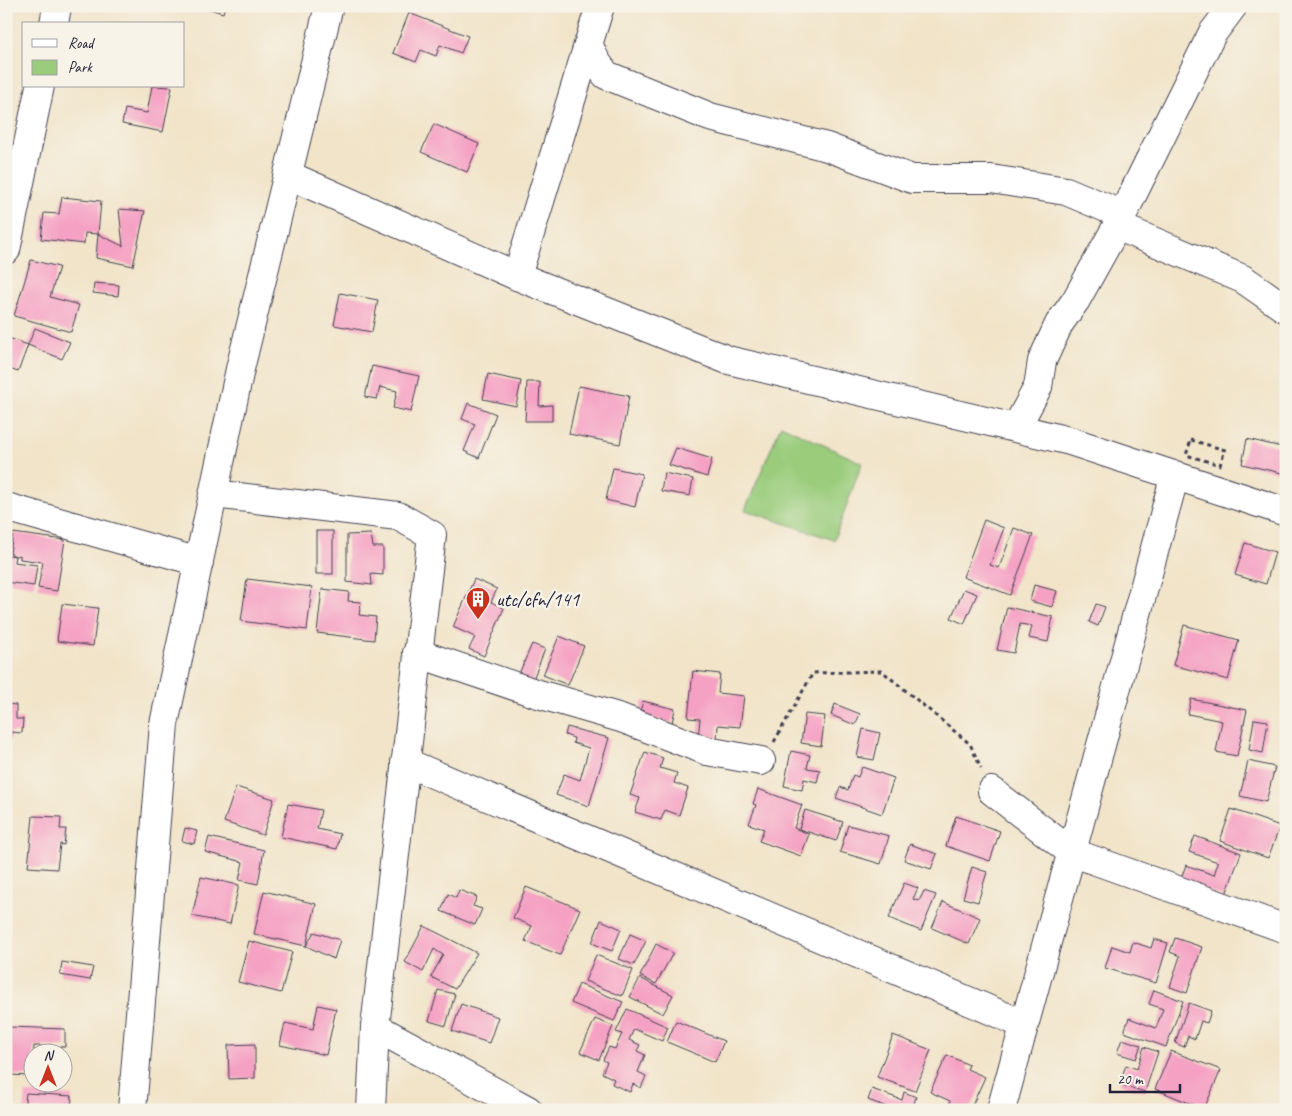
<svg xmlns="http://www.w3.org/2000/svg" width="1292" height="1116" font-family="Caveat,sans-serif">
	<style>
		.green { fill: #9acc7c; stroke: #5e775c }
		.building { fill: #f5a1c3 }
		.lines { fill: none; stroke-linecap: round; stroke-linejoin: round }
		.minor-casing { stroke: #413f50; stroke-width: 30 }
		.path { stroke: #413f50; stroke-width: 3; stroke-dasharray: 4 4; stroke-linecap: butt }
		.minor { stroke: #fff; stroke-width: 28 }
		.labels { text-anchor: middle; stroke-width: 5; stroke-linejoin: round; paint-order: stroke }
		.poi-label { font-size: 20px; fill: #22223b; stroke: #f7f3e8; text-anchor: start }
	</style>
	<rect width="100%" height="100%" fill="#f7f3e8"/>
	<filter id="ink" filterUnits="userSpaceOnUse"><feTurbulence type="fractalNoise" baseFrequency=".02" numOctaves="2"/><feDisplacementMap in="SourceGraphic" scale="10" xChannelSelector="R" yChannelSelector="G"/><feConvolveMatrix kernelMatrix="1 2 1 2 8 2 1 2 1" color-interpolation-filters="sRGB"/></filter>
	<filter id="wash" filterUnits="userSpaceOnUse"><feTurbulence type="fractalNoise" baseFrequency=".0096" numOctaves="4" result="noise"/><feDisplacementMap in="SourceGraphic" scale="20" xChannelSelector="R" yChannelSelector="G"/><feGaussianBlur stdDeviation="1.12" result="paint"/><feColorMatrix in="noise" values="0 0 0 0 0 0 0 0 0 0 0 0 0 0 0 0 0 1.4 0 .05"/><feComposite in="paint" operator="in"/></filter>
	<g filter="url(#wash)">
		<rect width="100%" height="100%" fill="#f1e4c9"/>
		<path class="green" d="M781 425 862 463 834 540 745 510Z"/>
		<g id="blocks">
			<g class="building">
				<path d="M200 6H225L223 13Z"/>
				<path d="M409 13 468 36 461 53 440 45 436 56 421 50 416 62 393 53Z"/>
				<path d="M152 86 172 87 163 132 122 124 125 109 147 113Z"/>
				<path d="M434 124 479 144 467 172 421 152Z"/>
				<path d="M62 197 101 201 98 234 123 246 119 209 145 211 133 266 96 258 98 234 85 233 84 244 41 239 44 213 59 214Z"/>
				<path d="M31 260 59 267 50 297 79 305 71 332 14 316Z"/>
				<path d="M94 283 119 285 118 296 93 293Z"/>
				<path d="M340 293 378 300 372 332 334 325Z"/>
				<path d="M35 328 70 342 62 359 28 345Z"/>
				<path d="M6 337 28 345 18 372 6 368Z"/>
				<path d="M372 366 419 376 411 412 393 408 397 391 380 387 377 399 365 397Z"/>
				<path d="M488 374 521 381 516 406 483 399Z"/>
				<path d="M527 382H540L539 406 552 405V421H525Z"/>
				<path d="M579 386 629 396 620 444 569 434Z"/>
				<path d="M468 403 496 414 479 458 464 451 475 424 462 419Z"/>
				<path d="M1247 439 1286 448V474L1242 464Z"/>
				<path d="M676 448 712 459 707 477 669 465Z"/>
				<path d="M613 468 642 474 635 507 606 500Z"/>
				<path d="M664 473 693 479 690 496 661 491Z"/>
				<path d="M984 520 1004 528 990 565 999 568 1014 528 1033 535 1010 595 963 577Z"/>
				<rect x="316" y="531" width="17" height="43"/>
				<path d="M13 533 65 540 57 591 38 588 43 562 20 559V555L15 556 14 562 37 565 34 586 6 582 8 555 15 556 10 553Z"/>
				<path d="M371 534 373 547H383V575L371 574 372 585 347 582V535Z"/>
				<path d="M1245 543 1275 552 1266 584 1235 575Z"/>
				<path d="M247 579 312 587 307 630 241 621Z"/>
				<path d="M474 579 497 589 491 602 504 608 484 656 469 649 475 637 453 627Z"/>
				<path d="M1034 585 1057 591 1052 607 1030 601Z"/>
				<path d="M322 589 349 592 348 601 361 602 359 615 376 617 374 640 317 633Z"/>
				<path d="M964 589 977 594 964 624 951 618Z"/>
				<path d="M62 604 98 608 93 646 57 641Z"/>
				<path d="M1096 604 1105 607 1098 626 1089 622Z"/>
				<path d="M1007 607 1053 617 1048 642 1029 638 1032 626 1020 624 1014 653 997 650Z"/>
				<path d="M1184 625 1239 640 1228 680 1173 665Z"/>
				<path d="M559 636 584 646 568 685 543 675Z"/>
				<path d="M532 644 545 649 532 682 518 676Z"/>
				<path d="M693 671 720 674 718 693 744 696 740 727 718 725 717 740 698 738 700 719 688 718Z"/>
				<path d="M1191 699 1247 710 1237 756 1216 752 1222 721 1188 714Z"/>
				<path d="M643 701 675 709 672 723 639 715Z"/>
				<path d="M6 704 16 705V719H23L22 733 11 732V739H6Z"/>
				<path d="M835 704 860 714 855 725 831 715Z"/>
				<path d="M805 714 825 716 821 746 801 743Z"/>
				<path d="M1254 719 1268 721 1263 753 1249 750Z"/>
				<path d="M567 727 609 738 589 806 556 795 564 774 580 780 589 748 573 743 574 738 565 735Z"/>
				<path d="M863 729 880 733 874 760 857 757Z"/>
				<path d="M791 751 810 755 807 768 820 770 817 782 804 779 802 790 784 786Z"/>
				<path d="M645 752 663 758 660 768 677 773 674 783 688 788 679 815 665 810 661 820 635 812 640 798 630 795Z"/>
				<path d="M1248 761 1275 767 1266 802 1240 796Z"/>
				<path d="M862 767 894 778 882 814 836 798 840 787 848 790 853 775 858 777Z"/>
				<path d="M236 787 274 799 263 835 224 822Z"/>
				<path d="M758 789 802 805 794 828 809 834 801 856 759 841 764 829 749 824 756 805 753 804Z"/>
				<path d="M288 804 321 810 317 829 340 834 337 849 281 837Z"/>
				<path d="M1231 809 1280 826 1268 858 1220 841Z"/>
				<path d="M805 810 843 822 836 841 799 829Z"/>
				<path d="M33 816 61 817 60 829H66L64 845 60 844 57 869 28 867Z"/>
				<path d="M956 816 1000 831 990 861 946 846Z"/>
				<path d="M848 825 889 836 881 864 840 852Z"/>
				<path d="M185 828 197 831 194 844 182 841Z"/>
				<path d="M1195 836 1241 853 1225 897 1180 881 1186 865 1214 875 1218 862 1189 852Z"/>
				<path d="M209 837 264 850 258 884 239 880 243 862 205 852Z"/>
				<path d="M910 844 937 854 931 869 904 860Z"/>
				<path d="M972 867 987 872 978 902 963 898Z"/>
				<path d="M201 877 239 885 230 924 192 916Z"/>
				<path d="M904 883 918 888 913 899 919 901 924 891 936 895 921 931 889 918Z"/>
				<path d="M526 887 580 909 560 955 525 941 532 926 513 918Z"/>
				<path d="M459 890 477 897 473 906 482 909 475 925 441 911 448 894 456 898Z"/>
				<path d="M264 891 316 904 306 946 314 932 340 940 334 959 306 946 254 934Z"/>
				<path d="M943 902 980 918 969 944 932 928Z"/>
				<path d="M601 920 621 929 612 951 592 943Z"/>
				<path d="M424 926 477 953 455 989 431 977 443 955 434 949 423 972 405 962Z"/>
				<path d="M6 934 10 935 8 974H6Z"/>
				<path d="M630 934 646 941 634 965 619 959Z"/>
				<path d="M1175 938 1202 947 1187 993 1170 987 1180 956 1170 952Z"/>
				<path d="M1154 939 1168 943 1156 983 1105 968 1112 946 1130 952 1133 942 1151 948Z"/>
				<path d="M249 941 292 952 281 993 238 982Z"/>
				<path d="M656 944 673 953 656 984 640 976Z"/>
				<path d="M596 955 633 970 622 996 585 981Z"/>
				<path d="M62 962 93 967 90 980 60 975Z"/>
				<path d="M640 978 673 995 663 1014 630 997Z"/>
				<path d="M579 984 623 1002 614 1021 571 1003Z"/>
				<path d="M438 990 455 994 446 1026 429 1021Z"/>
				<path d="M1154 990 1183 1001 1166 1047 1124 1032 1129 1018 1156 1028 1163 1009 1149 1004Z"/>
				<path d="M1189 1003 1211 1011 1207 1023 1201 1021 1195 1039 1188 1036 1184 1047 1175 1043Z"/>
				<path d="M461 1004 498 1017 489 1043 452 1031Z"/>
				<path d="M318 1005 336 1009 326 1055 280 1045 285 1023 313 1029Z"/>
				<path d="M627 1009 668 1027 662 1041 634 1029 629 1040 640 1045 637 1051 645 1055 638 1072 646 1076 641 1088 633 1084 630 1092 612 1084 614 1079 602 1073 607 1062 603 1060 609 1047 615 1049 622 1034 616 1032Z"/>
				<path d="M595 1019 613 1026 599 1060 580 1052Z"/>
				<path d="M676 1021 724 1041 715 1062 667 1042Z"/>
				<path d="M10 1027 65 1029V1047L34 1046 32 1076 9 1075Z"/>
				<path d="M893 1035 931 1050 915 1091 877 1077Z"/>
				<path d="M1122 1039 1141 1045 1136 1059 1117 1053Z"/>
				<path d="M255 1044V1078L229 1079 228 1045Z"/>
				<path d="M1144 1047 1158 1052 1145 1092 1119 1084 1126 1065 1137 1069Z"/>
				<path d="M1171 1051 1221 1070 1204 1109 1155 1089Z"/>
				<path d="M947 1055 969 1065 967 1069 985 1077 970 1110H948L950 1101 930 1092Z"/>
				<path d="M872 1089 902 1100 904 1092 916 1097 912 1110H895L868 1100Z"/>
				<path d="M26 1093 72 1096 71 1110H24Z"/>
			</g>
		</g>
	</g>
	<g filter="url(#ink)">
		<use href="#blocks" fill-opacity="0" stroke="#413f50" stroke-width="1"/>
		<g class="lines">
			<defs>
				<g id="minor">
					<path d="M54 24 57 6"/>
					<path d="M589 46 596 61 606 75 710 117 827 147 912 179H991L1066 191 1123 215"/>
					<path d="M288 175 517 276 728 360 1070 441 1286 512"/>
					<path d="M1117 226 1243 279 1286 309"/>
					<path d="M6 250 40 86"/>
					<path d="M517 276 600 6"/>
					<path d="M1016 428 1038 387 1042 361 1059 324 1076 300 1117 226 1212 34 1233 6"/>
					<path d="M214 494 398 516 432 535 375 1027 371 1110"/>
					<path d="M6 507 199 562"/>
					<path d="M417 653 535 693 621 718 707 751 761 761"/>
					<path d="M405 762 1023 1024"/>
					<path d="M992 791 1071 852 1286 929"/>
					<path d="M375 1027 528 1110"/>
					<path d="M132 1110 164 724 240 369 329 6"/>
					<path d="M1001 1110 1175 475"/>
				</g>
			</defs>
			<use href="#minor" class="minor-casing"/>
			<g class="path">
				<path d="M1191 440 1225 450 1220 465 1186 455Z"/>
				<path d="M774 742 813 673 882 671 970 744 981 768"/>
			</g>
			<use href="#minor" class="minor"/>
		</g>
	</g>
	<defs>
		<symbol id="building-pin" viewBox="-11 -11 22 30"><path d="M0 17L-7.5 6A9.5 9.5 0 1 1 7.5 6Z" fill="#c8321e" stroke="#f7f3e8"/><path d="M-4-6H4V6H1V3H-1V6H-4ZM-2.5-4.3h1.7v1.8h-1.7ZM.8-4.3h1.7v1.8H.8ZM-2.5-1h1.7V.8h-1.7ZM.8-1h1.7V.8H.8Z" fill="#fff"/></symbol>
	</defs>
	<g fill-rule="evenodd">
		<use href="#building-pin" x="464" y="585" width="28" height="38"/>
	</g>
	<g class="labels">
		<g class="poi-label">
			<text x="496" y="606">utc/cfn/141</text>
		</g>
	</g>
	<rect width="1292" height="1116" fill="none" stroke="#f7f3e8" stroke-width="25"/>
	<rect x="22" y="22" width="162" height="65" fill="#f7f3e8" stroke="#a29fa3"/>
	<rect x="32" y="39" width="25" height="8" fill="#ffffff" stroke="#a29fa3"/>
	<text x="68" y="48" font-size="15" fill="#22223b">Road</text>
	<rect x="32" y="60" width="25" height="15" fill="#9acc7c" stroke="#a29fa3"/>
	<text x="68" y="72" font-size="15" fill="#22223b">Park</text>
	<g transform="translate(48 1068)"><circle r="24" fill="#f7f3e8" stroke="#a29fa3"/>
	<path d="M0-4L9 19L0 12L-9 19Z" fill="#c8321e"/>
	<text y="-8" font-size="14" font-weight="bold" text-anchor="middle" fill="#22223b">N</text>
	</g>
	<path d="M1110 1084v8h70v-8" fill="none" stroke="#22223b" stroke-width="2.5"/>
	<text x="1117" y="1084" font-size="15" fill="#22223b" stroke="#f7f3e8" stroke-width="4" paint-order="stroke">20 m</text>
</svg>
